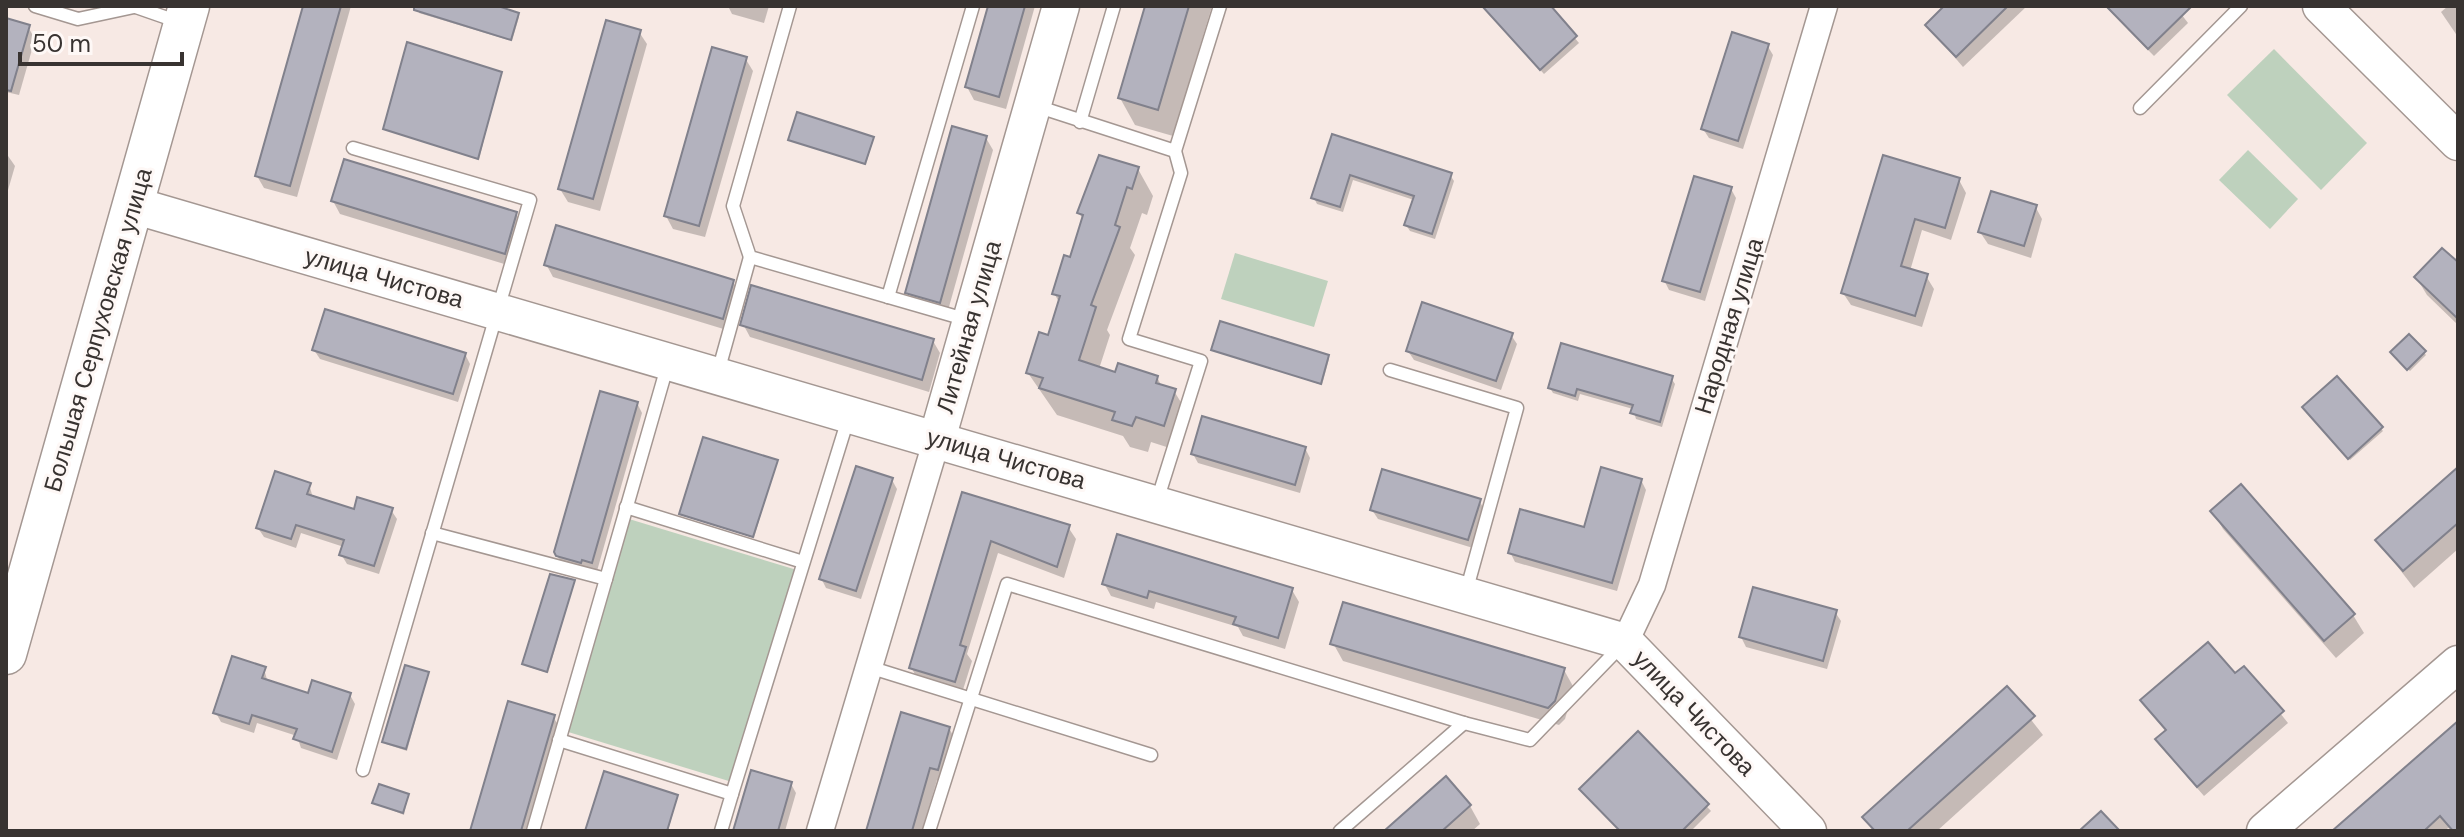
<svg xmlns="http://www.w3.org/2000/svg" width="2464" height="837" font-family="'DM Sans',sans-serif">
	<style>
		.green { fill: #bed1bd }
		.shadow { fill: #0003 }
		.building { fill: #b3b2be; stroke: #81818c; stroke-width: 2 }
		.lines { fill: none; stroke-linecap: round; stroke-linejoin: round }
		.lane-casing { stroke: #a49792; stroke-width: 15 }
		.street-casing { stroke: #a49792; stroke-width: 29 }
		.secondary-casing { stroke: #a49792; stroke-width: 39 }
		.primary-casing { stroke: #a49792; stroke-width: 43 }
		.lane { stroke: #fff; stroke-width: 12 }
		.street { stroke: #fff; stroke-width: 26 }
		.secondary { stroke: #fff; stroke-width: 36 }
		.primary { stroke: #fff; stroke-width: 40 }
		.labels { text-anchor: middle; stroke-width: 6; stroke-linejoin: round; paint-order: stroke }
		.street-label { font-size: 24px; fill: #383331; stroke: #fef8f6 }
	</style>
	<rect width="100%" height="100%" fill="#f7e9e4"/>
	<g class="green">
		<path d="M2274 49 2367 143 2321 190 2227 95Z"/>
		<path d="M2248 150 2298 199 2270 229 2219 180Z"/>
		<path d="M1235 253 1328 281 1314 327 1221 299Z"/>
		<path d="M629 519 797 570 732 782 565 731Z"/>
	</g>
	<g class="shadow">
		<path d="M305 6H351L297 197 264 188 257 176Z"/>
		<path d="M419 6H491L519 17 512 41 419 13Z"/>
		<path d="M728 6H769L764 23 732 14Z"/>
		<path d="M990 6H1035L1006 109 974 100 967 87Z"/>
		<path d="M1147 6H1212L1173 136 1135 125 1120 98Z"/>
		<path d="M1482 6H1548L1579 43 1544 74Z"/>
		<path d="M1947 6H2027L1963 67 1927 25Z"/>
		<path d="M2105 6H2175L2188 23 2154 56Z"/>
		<path d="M2448 6H2458V37L2441 12Z"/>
		<path d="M6 20 28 27 35 39 19 95 6 92Z"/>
		<path d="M639 32 647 44 600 211 568 202 560 189Z"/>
		<path d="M1767 45 1773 55 1743 149 1709 138 1703 129Z"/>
		<path d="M745 58 753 71 705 237 673 229 666 216Z"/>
		<path d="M500 74 479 160 385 128Z"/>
		<path d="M1333 137 1450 175 1454 181 1435 239 1410 231 1406 225 1414 200 1353 180 1343 212 1317 204 1314 198Z"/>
		<path d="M873 138 866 165 790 139Z"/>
		<path d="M986 138 993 150 947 314 915 305 908 292Z"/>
		<path d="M6 153 15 166 6 197Z"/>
		<path d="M1885 158 1959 180 1966 193 1951 240 1922 230 1910 271 1926 276 1934 289 1922 327 1851 305 1843 293Z"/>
		<path d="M1138 169 1153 196 1147 215 1142 213 1130 248 1135 255 1107 330 1110 335 1099 369 1116 374 1157 377 1162 387 1174 391 1190 417 1179 451 1151 442 1148 452 1130 447 1123 436 1057 415 1028 373 1049 338 1060 304 1054 293 1071 259 1084 220 1079 213Z"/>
		<path d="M1731 189 1736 198 1705 301 1669 290 1664 280Z"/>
		<path d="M333 201 516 214 523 226 511 266 340 214Z"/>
		<path d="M2035 206 2042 219 2031 258 1988 244 1980 232Z"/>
		<path d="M546 264 733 282 740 294 730 331 553 277Z"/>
		<path d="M2458 265V325L2427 295 2416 277Z"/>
		<path d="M743 324 933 341 940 353 929 392 750 337Z"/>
		<path d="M1511 335 1517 344 1501 390 1414 360 1408 351Z"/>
		<path d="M2409 337 2426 355 2410 371 2394 355Z"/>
		<path d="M1213 349 1328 357 1329 359 1322 385Z"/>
		<path d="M314 350 465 354 470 364 458 402 320 359Z"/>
		<path d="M1671 378 1675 384 1662 427 1636 419 1633 409 1580 394 1578 401 1553 393 1550 388Z"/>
		<path d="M2337 379 2383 431 2350 460 2306 410Z"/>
		<path d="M637 403 642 413 597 571 563 565 557 556Z"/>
		<path d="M1305 448 1310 458 1300 493 1198 463 1193 454Z"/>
		<path d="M776 462 754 538 681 514Z"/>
		<path d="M2458 469V549L2414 588 2377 540Z"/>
		<path d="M892 480 897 489 861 599 826 588 821 578Z"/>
		<path d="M1641 480 1646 490 1617 591 1515 562 1510 552 1585 530Z"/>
		<path d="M309 484 313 498 355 511 391 510 397 519 379 574 347 564 341 554 344 547 301 533 296 548 264 537 258 528Z"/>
		<path d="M963 495 1068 527 1076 539 1064 578 998 553 967 654 972 661 962 693 918 680 911 667Z"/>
		<path d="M1479 501 1485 510 1473 548 1378 519 1372 510Z"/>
		<path d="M2213 511 2353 615 2364 633 2336 658 2223 529Z"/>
		<path d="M574 582 548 673 526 666 524 664Z"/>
		<path d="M1104 583 1292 590 1299 602 1285 649 1243 636 1238 627 1156 602 1154 609 1111 596Z"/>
		<path d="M1835 612 1841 621 1827 669 1746 647 1741 637Z"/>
		<path d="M1333 643 1564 670 1574 688 1565 719 1559 725 1343 661Z"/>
		<path d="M2244 668 2288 723 2204 796 2164 750 2158 740 2167 732 2143 701 2235 675Z"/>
		<path d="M264 669 268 683 309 696 350 695 355 704 337 760 301 748 297 736 257 723 254 733 221 722 216 713Z"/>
		<path d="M428 674 407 751 386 744 385 742Z"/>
		<path d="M2007 689 2043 735 1937 831H1873L1865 817Z"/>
		<path d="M553 717 559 726 528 831H472Z"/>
		<path d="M2458 723V831L2448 828 2445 831H2335Z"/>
		<path d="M949 728 956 741 944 782 937 780 922 831H868Z"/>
		<path d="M1638 734 1711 811 1691 831H1620Z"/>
		<path d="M791 784 796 793 785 831H735Z"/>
		<path d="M408 796 404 815 374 803Z"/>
		<path d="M677 797 668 831H587Z"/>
		<path d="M1470 806 1480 824 1472 831H1387Z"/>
	</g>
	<g class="building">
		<path d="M303 6H341L290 186 255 176Z"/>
		<path d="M414 6H498L519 13 511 40 414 10Z"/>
		<path d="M988 6H1025L999 97 965 87Z"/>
		<path d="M1145 6H1189L1158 110 1118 98Z"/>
		<path d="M1482 6H1551L1577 36 1540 70Z"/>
		<path d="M1944 6H2008L1956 57 1925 25Z"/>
		<path d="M2106 6H2192L2148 49Z"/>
		<path d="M6 18 30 25 11 91 6 90Z"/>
		<path d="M606 20 641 30 593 199 558 189Z"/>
		<path d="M1732 32 1769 44 1738 141 1701 129Z"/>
		<path d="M407 42 502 72 478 159 383 129Z"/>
		<path d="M712 47 747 57 699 226 664 216Z"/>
		<path d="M797 112 874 137 865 164 788 140Z"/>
		<path d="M952 126 987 136 940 303 905 293Z"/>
		<path d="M1332 134 1452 173 1432 234 1404 225 1414 196 1350 175 1340 207 1311 198Z"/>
		<path d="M1099 155 1139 167 1132 189 1127 187 1115 225 1120 227 1091 305 1096 307 1079 360 1115 372 1118 363 1158 376 1156 383 1176 389 1164 426 1136 417 1132 426 1112 420 1115 412 1039 388 1043 378 1026 373 1039 332 1048 335 1060 296 1052 294 1064 255 1070 257 1083 215 1077 213Z"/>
		<path d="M1883 155 1960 178 1945 228 1915 219 1901 266 1928 274 1915 316 1841 293Z"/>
		<path d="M344 159 517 212 505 254 331 201Z"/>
		<path d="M1694 176 1732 187 1700 292 1662 281Z"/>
		<path d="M1991 191 2037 205 2024 246 1978 232Z"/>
		<path d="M556 225 734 280 723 319 544 265Z"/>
		<path d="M2442 248 2458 262V319L2414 277Z"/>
		<path d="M751 285 934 339 922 380 740 325Z"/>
		<path d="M1422 302 1513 333 1496 381 1406 351Z"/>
		<path d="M325 309 466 353 453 394 312 350Z"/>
		<path d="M1220 321 1329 355 1321 384 1211 350Z"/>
		<path d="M2409 334 2426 351 2407 370 2390 352Z"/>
		<path d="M1561 343 1673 376 1660 422 1630 413 1633 405 1577 389 1575 396 1548 388Z"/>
		<path d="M2337 376 2383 427 2348 459 2302 407Z"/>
		<path d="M600 391 638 402 592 563 582 560 581 563 556 556 554 552Z"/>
		<path d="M1202 416 1306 447 1295 485 1191 454Z"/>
		<path d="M703 437 778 460 753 537 679 514Z"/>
		<path d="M856 466 893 478 856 591 819 579Z"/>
		<path d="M1601 467 1642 479 1612 583 1508 553 1520 509 1584 527Z"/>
		<path d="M2458 467V523L2403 571 2375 540Z"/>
		<path d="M1382 469 1481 499 1468 540 1370 510Z"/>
		<path d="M275 471 311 483 307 494 354 509 357 497 393 508 374 566 339 555 344 540 296 525 291 539 256 528Z"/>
		<path d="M2241 484 2355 614 2324 641 2210 511Z"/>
		<path d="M962 492 1070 525 1057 567 991 541 960 645 966 647 955 682 909 668Z"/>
		<path d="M1117 534 1293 588 1278 638 1233 624 1236 617 1149 591 1147 598 1102 584Z"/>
		<path d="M550 574 575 580 547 672 522 664Z"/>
		<path d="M1753 587 1837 610 1823 661 1739 637Z"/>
		<path d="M1343 602 1565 668 1555 701 1548 708 1330 644Z"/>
		<path d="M2208 642 2235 673 2244 666 2284 711 2197 787 2155 739 2166 730 2140 700Z"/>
		<path d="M232 656 266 667 262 678 308 693 312 680 351 693 332 752 293 739 297 729 252 715 249 724 213 713Z"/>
		<path d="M405 665 429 672 406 749 382 742Z"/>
		<path d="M2007 686 2035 716 1907 831H1875L1862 817Z"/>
		<path d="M508 701 555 715 521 831H470Z"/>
		<path d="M901 712 950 727 938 770 930 768 912 831H866Z"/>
		<path d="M2458 721V831H2453L2440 816 2424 831H2332Z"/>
		<path d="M1638 731 1709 804 1682 831H1620L1579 789Z"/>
		<path d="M751 770 792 782 778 831H733Z"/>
		<path d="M604 771 678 795 667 831H585Z"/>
		<path d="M1446 776 1471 805 1442 831H1384Z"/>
		<path d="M379 784 409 794 403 813 372 803Z"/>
		<path d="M2101 811 2120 831H2079Z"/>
	</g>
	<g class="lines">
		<defs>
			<g id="lane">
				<path d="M35 6 78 19 134 7"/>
				<path d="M133 6 179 22"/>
				<path d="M790 6 733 206 750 257 968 320"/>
				<path d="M1036 106 1175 151 1220 6"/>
				<path d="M2140 108 2241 6"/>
				<path d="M1080 122 1114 6"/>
				<path d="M353 148 530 200 363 770"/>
				<path d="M888 297 973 6"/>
				<path d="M1390 370 1517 408 1466 592"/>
				<path d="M718 372 750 257"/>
				<path d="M1157 501 1201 361 1129 339 1181 173 1175 151"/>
				<path d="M626 507 803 562"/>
				<path d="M432 533 606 579 533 831"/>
				<path d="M606 579 667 367"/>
				<path d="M869 667 1151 755"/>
				<path d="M1464 723 1530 740 1622 645"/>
				<path d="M559 740 732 794 721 831"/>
				<path d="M732 794 848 419"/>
				<path d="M929 831 1007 584 1464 723 1340 831"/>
			</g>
			<g id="street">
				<path d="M1625 642 1652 585 1824 6"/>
				<path d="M820 831 937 439"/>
			</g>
			<g id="secondary">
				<path d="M2321 6 2458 142"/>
				<path d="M133 205 1625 642 1808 831"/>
				<path d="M937 439 1061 6"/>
				<path d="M2265 831 2458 664"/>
			</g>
			<path id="primary" d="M6 654 189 6"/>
		</defs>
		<use href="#lane" class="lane-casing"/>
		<use href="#street" class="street-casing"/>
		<use href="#secondary" class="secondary-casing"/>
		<use href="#primary" class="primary-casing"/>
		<use href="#lane" class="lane"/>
		<use href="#street" class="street"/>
		<use href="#secondary" class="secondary"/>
		<use href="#primary" class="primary"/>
	</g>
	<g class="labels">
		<g class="street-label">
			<text transform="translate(384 278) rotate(16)" y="8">улица Чистова</text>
			<text transform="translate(1729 326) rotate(-73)" y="8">Народная улица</text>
			<text transform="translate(969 327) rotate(-74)" y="8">Литейная улица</text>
			<text transform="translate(98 330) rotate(-74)" y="8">Большая Серпуховская улица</text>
			<text transform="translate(1006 459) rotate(16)" y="8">улица Чистова</text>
			<text transform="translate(1694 713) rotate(46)" y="8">улица Чистова</text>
		</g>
	</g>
	<rect width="2464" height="837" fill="none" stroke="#383331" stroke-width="16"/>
	<path d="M20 52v12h162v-12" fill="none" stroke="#383331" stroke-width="4"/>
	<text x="32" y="52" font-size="24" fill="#383331" stroke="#fef8f6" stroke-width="6" paint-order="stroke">50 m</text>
</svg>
